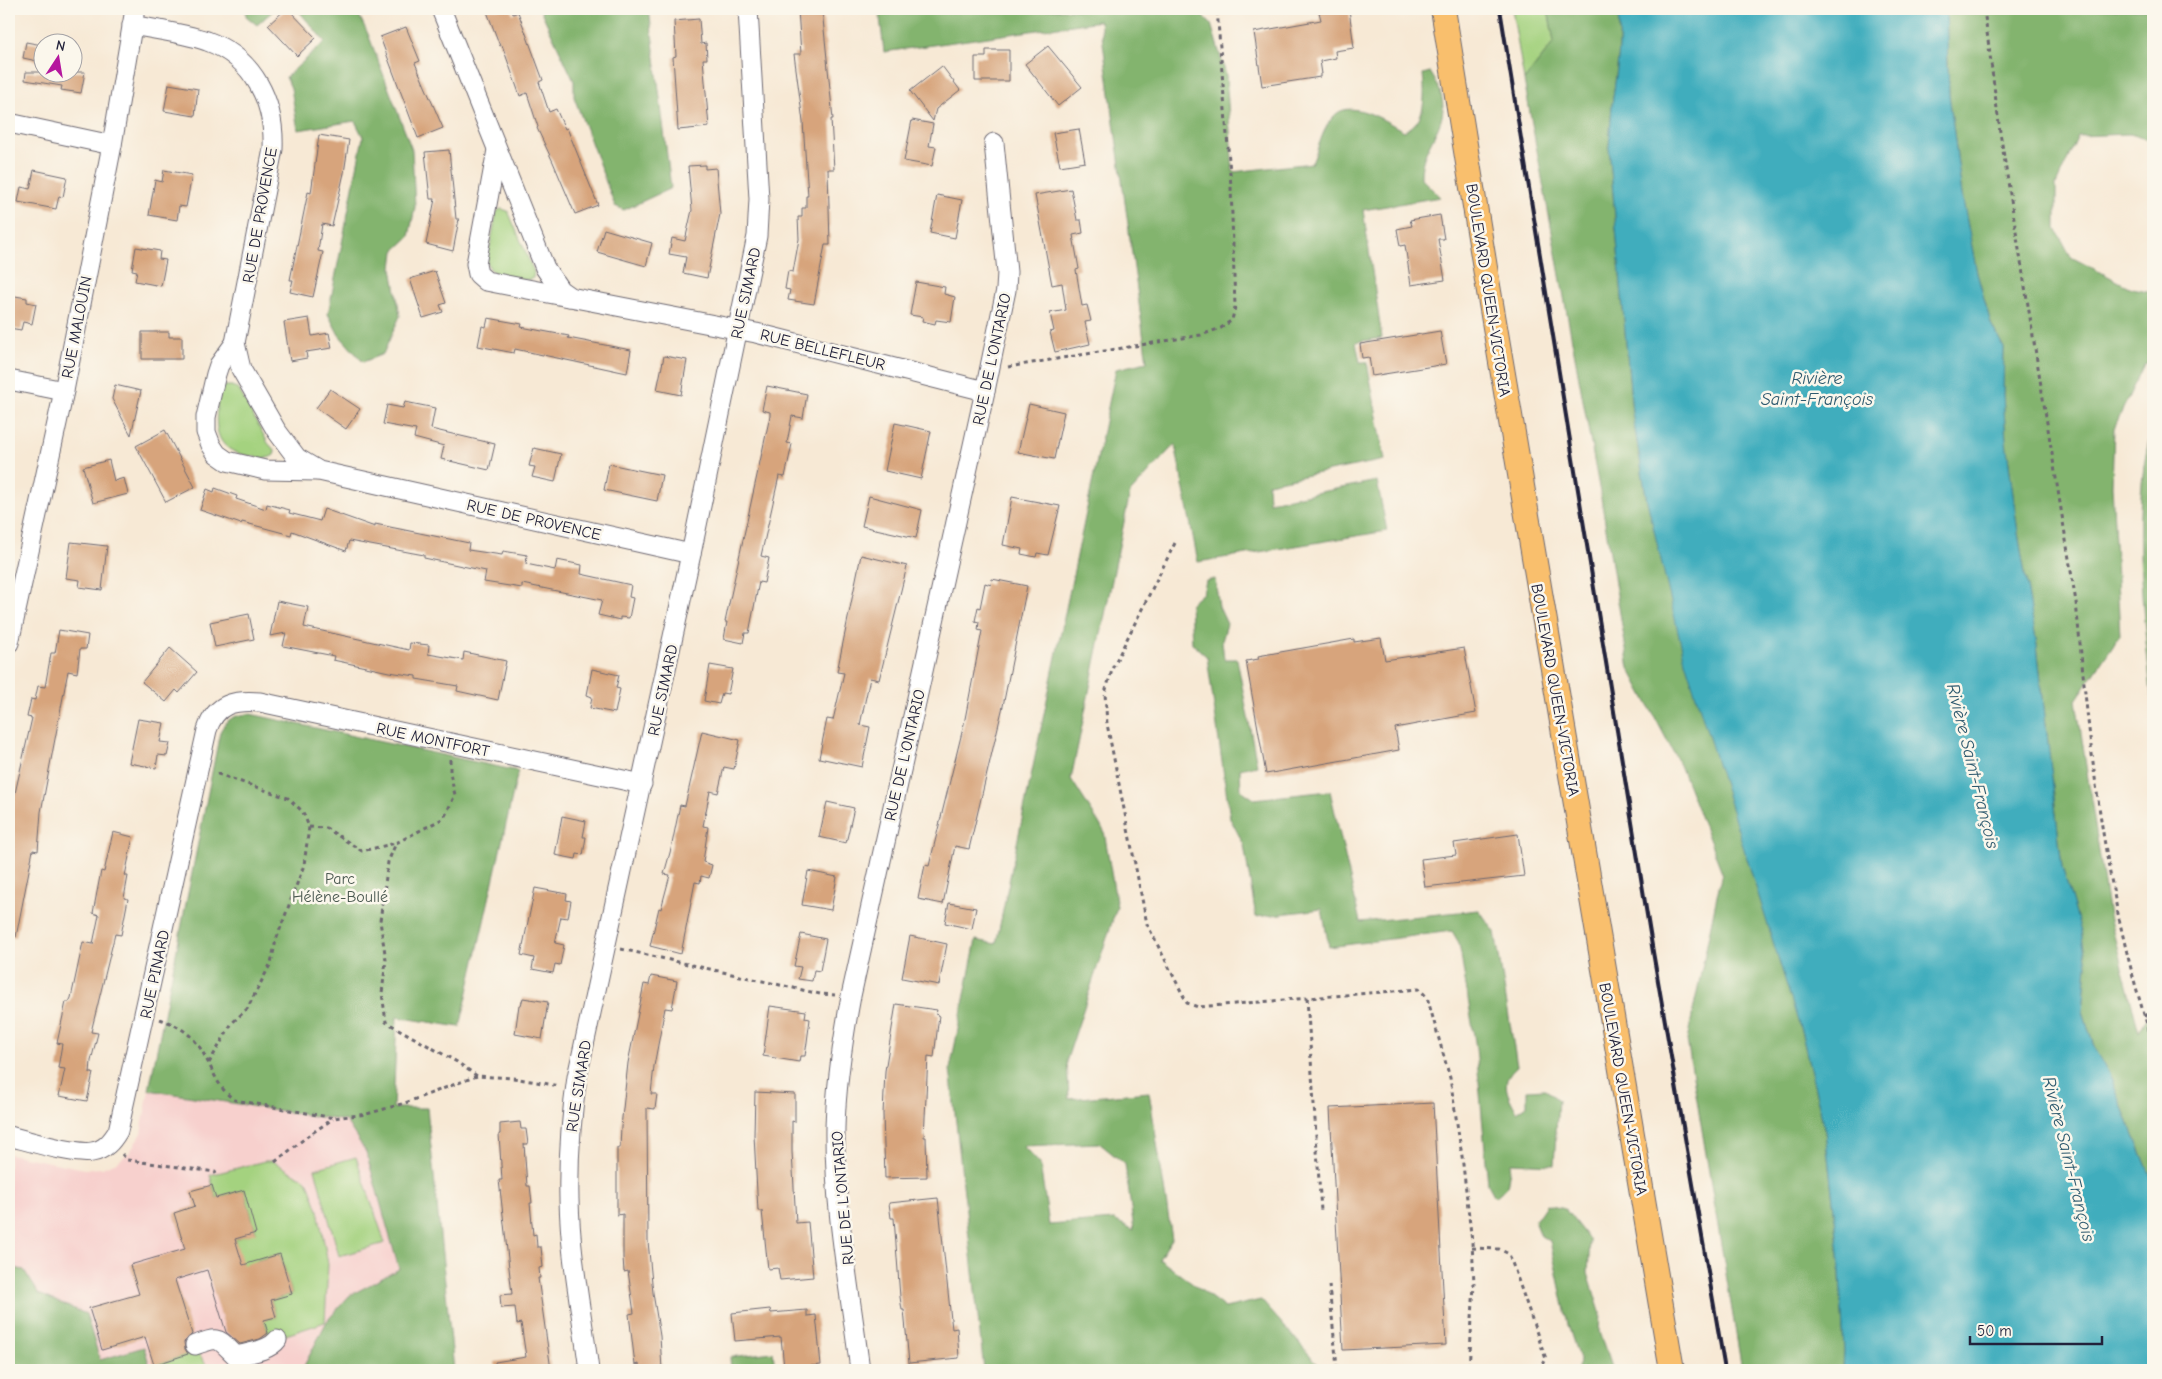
<svg xmlns="http://www.w3.org/2000/svg" width="2162" height="1379" font-family="'Comic Neue',sans-serif">
	<style>
		.built { fill: #f7d0cd }
		.green { fill: #a4d27f; stroke: #637a5d }
		.forest { fill: #83b46e; stroke: #526b54; fill-rule: evenodd }
		.water { fill: #40adbd; stroke: #31687c }
		.building { fill: #d7a47c }
		.lines { fill: none; stroke-linecap: round; stroke-linejoin: round }
		.minor-casing { stroke: #6d6871; stroke-width: 21 }
		.major-casing { stroke: #6d6871; stroke-width: 26 }
		.path { stroke: #6d6871; stroke-width: 3; stroke-dasharray: 4 4; stroke-linecap: butt }
		.minor { stroke: #fff; stroke-width: 19 }
		.major { stroke: #f9bf6d; stroke-width: 24 }
		.rail { stroke: #22223b; stroke-width: 4 }
		.labels { text-anchor: middle; stroke-width: 5; stroke-linejoin: round; paint-order: stroke }
		.street-label { font-size: 16px; fill: #22223b; stroke: #fbf7ec }
		.park-label { font-size: 16px; fill: #49574f; stroke: #fbf7ec }
		.water-label { font-size: 18px; font-style: italic; fill: #2e5a6f; stroke: #fbf7ec }
	</style>
	<rect width="100%" height="100%" fill="#fbf7ec"/>
	<filter id="ink" filterUnits="userSpaceOnUse"><feTurbulence type="fractalNoise" baseFrequency=".02" numOctaves="2"/><feDisplacementMap in="SourceGraphic" scale="10" xChannelSelector="R" yChannelSelector="G"/><feConvolveMatrix kernelMatrix="1 2 1 2 8 2 1 2 1" color-interpolation-filters="sRGB"/></filter>
	<filter id="wash" filterUnits="userSpaceOnUse"><feTurbulence type="fractalNoise" baseFrequency=".0096" numOctaves="4" result="noise"/><feDisplacementMap in="SourceGraphic" scale="20" xChannelSelector="R" yChannelSelector="G"/><feGaussianBlur stdDeviation="1.12" result="paint"/><feColorMatrix in="noise" values="0 0 0 0 0 0 0 0 0 0 0 0 0 0 0 0 0 1.4 0 .05"/><feComposite in="paint" operator="in"/></filter>
	<g filter="url(#wash)">
		<rect width="100%" height="100%" fill="#f7e9d5"/>
		<path class="built" d="M149 1090 430 1135 454 1370H9V1154L85 1169 102 1168 117 1162 130 1152 141 1133Z"/>
		<g class="green">
			<path d="M1512 9H1548L1554 42 1524 80Z"/>
			<path d="M501 209 508 211 534 272 533 278 529 280C513 278 491 280 487 261L497 211Z"/>
			<path d="M224 386H232L239 390 268 443 275 451 274 455C267 460 260 458 251 456 210 451 215 423 219 390Z"/>
			<path d="M356 1157 385 1243 339 1256 315 1169Z"/>
			<path d="M265 1161H273L291 1172 302 1177 308 1182 318 1210 328 1264 325 1322 286 1335 271 1343 264 1320 276 1317 271 1300 292 1294 280 1254 258 1260 241 1273 235 1239 256 1232 244 1190 216 1198 210 1175Z"/>
			<path d="M197 1351 210 1370H158L154 1365Z"/>
		</g>
		<g class="forest">
			<path d="M246 9H275L257 25 246 16Z"/>
			<path d="M297 9H356L368 34 412 150 415 207 409 237 394 251 392 268 400 316 383 354 363 362 339 335 328 314 363 137 355 121 298 130 291 88 286 77 325 42Z"/>
			<path d="M540 9H649L671 188 624 210 615 206 574 97V81Z"/>
			<path d="M879 9 1195 10 1211 24 1226 75 1233 172 1312 163C1319 148 1323 125 1336 114 1354 99 1388 123 1404 131 1427 122 1425 95 1423 74L1430 72C1464 123 1420 136 1421 178L1440 197 1363 210 1382 338 1356 342 1360 362H1367L1385 460 1268 483 1269 502 1377 481 1387 531 1198 562 1175 444 1130 493 1071 779 1104 831 1117 907 1067 1059 1069 1099 1149 1092 1172 1239 1159 1259 1225 1308 1261 1300 1323 1370H984L950 1069 976 940 996 944 1116 369 1147 362 1100 21 884 52ZM1099 1143 1125 1164 1134 1230 1114 1220 1049 1225 1040 1164 1023 1146Z"/>
			<path d="M1548 9H1617C1623 43 1616 72 1612 105 1611 119 1610 133 1609 147L1632 412 1647 501 1802 1034 1825 1131 1839 1253 1844 1351 1843 1370H1742L1687 1040 1722 872 1680 765 1629 668 1601 498 1524 80 1554 42Z"/>
			<path d="M1946 9H2153V141L2129 134 2078 136 2056 185V229L2071 257 2131 288 2153 292V361L2144 364 2114 428 2112 486 2120 635 2076 700 2109 916 2139 1032 2153 1007V1182L2112 1080 2093 1044 2083 1011 2087 965 2081 931 2062 867 2037 645 2018 533 2006 441 2003 394 2004 348 1991 324 1977 273 1962 195 1949 94Z"/>
			<path d="M2151 432 2153 441V717C2146 629 2128 517 2151 432Z"/>
			<path d="M1215 579 1219 607 1227 624 1222 641 1224 659H1237L1257 765 1240 769 1241 790 1254 799 1330 791 1360 922 1479 910 1495 932 1517 1066C1499 1081 1507 1094 1517 1112L1527 1105V1090L1545 1089 1558 1100 1554 1165 1511 1163 1507 1187 1495 1197 1488 1184 1476 1048 1459 943 1452 931 1329 947 1322 909 1256 917 1244 845 1230 818 1207 657 1192 643 1190 604 1203 593 1206 581Z"/>
			<path d="M250 714 518 771 460 1027 397 1017 393 1108H427L454 1370H302L327 1321 349 1296 399 1269 366 1152 346 1121 149 1090 220 732C227 718 235 715 250 714Z"/>
			<path d="M1546 1205 1565 1209 1590 1241 1588 1273 1600 1312 1599 1332 1612 1370H1578L1579 1359 1568 1325 1550 1241 1541 1236 1535 1221Z"/>
			<path d="M9 1267 24 1270 39 1294 86 1314 100 1360 144 1347 151 1370H9Z"/>
			<path d="M773 1352 775 1370H731L730 1357Z"/>
		</g>
		<path class="water" d="M1617 9H1946L1949 94 1962 195 1977 273 1991 324 2004 348 2003 394 2006 441 2018 533 2037 645 2062 867 2081 931 2087 965 2083 1011 2093 1044 2112 1080 2153 1182V1370H1843L1844 1351 1839 1253 1825 1131 1802 1034 1685 661 1647 501 1632 412 1609 147C1610 133 1611 119 1612 105 1616 72 1623 43 1617 9Z"/>
		<g id="blocks">
			<g class="building">
				<path d="M286 9H288L316 38 297 56 268 25Z"/>
				<path d="M486 9H511L513 14 518 12 543 80 539 82 549 112 556 109 565 129 567 128 598 205 575 214 553 162 537 128 538 127 527 93 520 96 502 45 500 46Z"/>
				<path d="M798 9H822L833 119H831L834 169H828L830 245H825L814 304 788 300 790 290 785 289 788 271 793 272 799 239 798 217H802V208H806V196H808L803 122 794 54H801Z"/>
				<path d="M1337 9H1349L1354 48 1335 51 1336 58 1320 61 1322 74H1320V77L1262 86 1254 32 1321 20 1319 12Z"/>
				<path d="M699 19 701 44 706 43 707 59H703L709 127 678 130 673 57 676 56 674 21Z"/>
				<path d="M406 27 420 61 415 63 443 128 418 138 380 37Z"/>
				<path d="M26 42 42 45V62L23 58Z"/>
				<path d="M1048 46 1082 87 1058 106 1025 64Z"/>
				<path d="M986 50H1009V81H975V57H986Z"/>
				<path d="M942 66 960 90 936 109 933 121 910 91Z"/>
				<path d="M26 72H85L81 93 61 90 62 86 25 80Z"/>
				<path d="M169 84 198 89 195 116 164 111Z"/>
				<path d="M912 120 933 124 929 146 936 147 932 166 904 161Z"/>
				<path d="M1079 129 1085 162 1060 166 1053 133Z"/>
				<path d="M319 135 349 140 344 173 332 226 322 224 318 251 323 252 313 297 290 292 293 280H290L308 192 311 193Z"/>
				<path d="M449 150 456 219H459L453 251 426 244 435 199H430L425 152Z"/>
				<path d="M705 165V169L716 168 720 214 707 278 683 273 686 257 669 254 672 238 685 241 692 210 688 166Z"/>
				<path d="M34 170 67 177 63 197 59 196 56 209 18 202 21 187 30 189Z"/>
				<path d="M164 170 192 175 186 207 179 206 177 220 149 215 155 180 162 182Z"/>
				<path d="M1071 189 1077 220H1081L1083 233 1073 235 1079 269 1076 270 1082 306 1087 305 1091 321 1085 322 1090 344 1055 352 1050 332 1054 331 1050 313 1066 310 1062 283 1052 285 1035 195Z"/>
				<path d="M937 195 962 200 955 238 930 233Z"/>
				<path d="M1440 215 1444 239H1438L1445 280 1411 285 1405 245 1400 246 1397 229 1412 226 1410 220Z"/>
				<path d="M604 229 652 243 646 266 597 252Z"/>
				<path d="M136 247 160 251 159 259 166 260 161 286 135 281 137 271 132 270Z"/>
				<path d="M435 271 446 303 440 305 443 312 423 318 410 279Z"/>
				<path d="M916 282 945 287 944 294 955 297 951 322 936 320 935 324 922 321 923 317 910 315Z"/>
				<path d="M9 295 27 298V302L36 304 32 324 23 322 21 330 9 328Z"/>
				<path d="M309 318 312 336 329 333 332 348 306 352 307 358 290 361 284 322Z"/>
				<path d="M488 318 522 324 521 327 569 336 568 338 631 350 627 373 515 349 514 353 478 346 482 326 486 327Z"/>
				<path d="M1440 331 1446 364 1372 376 1369 357 1362 358 1360 344Z"/>
				<path d="M142 332H169V337H182V359H142Z"/>
				<path d="M664 356 687 360 681 395 657 390Z"/>
				<path d="M115 385 141 391 131 435 112 399Z"/>
				<path d="M767 386 807 394 803 418 792 416 787 443 792 444 785 477 779 476 761 556 769 558 764 583 759 582 749 633H745L743 643 724 639 727 622H725L770 416V412L762 410Z"/>
				<path d="M330 389 360 409 346 429 316 408Z"/>
				<path d="M405 402 435 408 431 429 495 444 489 470 441 459 444 446 414 438 416 430 383 424 387 405 403 408Z"/>
				<path d="M1029 404 1064 412 1054 459 1018 452Z"/>
				<path d="M895 423 931 431 921 479 885 471Z"/>
				<path d="M165 430 195 487 166 502 136 446Z"/>
				<path d="M534 448 561 454 555 482 532 477 535 467 529 466Z"/>
				<path d="M109 460 114 481 124 478 128 494 93 503 83 467Z"/>
				<path d="M609 464 662 475 657 501 604 490Z"/>
				<path d="M215 488 237 496 236 499 266 509 267 504 290 510 289 513 320 521 324 509 375 527V524L469 543 468 550 502 555 503 551 527 555 526 564 555 570 557 560 582 565 581 574 631 585 629 597 633 598 629 618 620 617V620L598 615 602 600 522 584V588L484 582 486 571 424 558V555L349 541 346 551 292 531 291 535 242 522 241 524 200 510 207 489 214 492Z"/>
				<path d="M869 496 922 510 916 538 862 526Z"/>
				<path d="M1012 497 1060 506 1048 555 1037 553 1036 557 1021 554 1022 549 1003 545Z"/>
				<path d="M71 542 107 546 102 590 79 587 80 580 66 578Z"/>
				<path d="M861 555 907 566 879 680 870 678 860 725 870 727 862 767 819 758 827 719 833 720 844 673 837 672Z"/>
				<path d="M992 579 1027 586 1003 706 969 849 955 846 943 904 918 899 925 865 929 866 964 724 982 631 978 630 979 622 975 621 978 607 980 608 985 583 991 585Z"/>
				<path d="M277 601 308 607 304 627 409 650 410 643 429 645 428 654 463 660 464 652 506 661 498 700 457 691 458 686 416 679V676L389 672 333 660 334 656 283 646 286 633 270 636Z"/>
				<path d="M249 614 254 639 215 647 210 622Z"/>
				<path d="M59 630 88 635 86 649H80L77 673 68 671 41 812 38 851 33 850 16 937 9 936V836L11 811 32 718 27 717 31 699 35 700 38 686 45 687 51 653H55Z"/>
				<path d="M1381 638 1385 660 1464 648 1476 713 1395 728 1399 750 1266 774 1246 661 1259 659 1258 656 1354 639V642Z"/>
				<path d="M170 648 197 672 179 693 176 690 166 702 142 682Z"/>
				<path d="M710 665 733 669 728 694 722 693 719 704 704 701Z"/>
				<path d="M592 669 619 675 616 688 620 689 615 713 590 708 592 697 587 695Z"/>
				<path d="M138 719 164 723 160 742 170 743 167 756 158 755 156 768 129 763Z"/>
				<path d="M702 731 740 740 734 769 724 767 718 793 710 791 703 826 708 827 703 862 712 865 709 878 701 876 700 883 695 882 681 954 650 946 659 908 661 909 670 875 664 874 671 849 680 805 685 806Z"/>
				<path d="M827 802 854 808 846 843 819 837Z"/>
				<path d="M562 816 586 821 583 837H586L583 855 577 854 576 859 555 855Z"/>
				<path d="M113 832 133 837 125 876H128L124 898 128 899 121 935 115 934 91 1032 98 1033 91 1061 90 1073H93L87 1101 59 1096 65 1069 58 1068 62 1044 57 1043 66 1002H69L71 998 83 942 93 944 99 915 93 913 101 871 104 872Z"/>
				<path d="M1518 834 1524 876 1425 887 1421 859 1456 855 1454 843Z"/>
				<path d="M808 871 837 877 831 910 802 905Z"/>
				<path d="M535 888 567 894 566 900 571 901 568 918 561 917 555 943 564 945 560 965 555 964 553 973 532 969 534 958 521 955Z"/>
				<path d="M949 903 976 908 972 929 945 923Z"/>
				<path d="M801 934 826 939 820 971 814 970 812 981 798 979 801 967 794 966Z"/>
				<path d="M910 936 947 944 939 985 902 978Z"/>
				<path d="M651 976 677 981 672 1009 665 1008 654 1066 651 1094H657L655 1109 647 1108 648 1241 653 1293 660 1336 662 1370H640L639 1364 635 1365 629 1314 634 1313 628 1271 624 1272 623 1257V1214L617 1215V1148H620L621 1127 628 1063 644 984 649 985Z"/>
				<path d="M523 998 548 1002 542 1039 515 1034 519 1005H521Z"/>
				<path d="M896 1004 937 1010 936 1014 939 1015 934 1057 928 1056 924 1137H926L927 1177 885 1178 883 1114 885 1071Z"/>
				<path d="M770 1006 806 1011 805 1018 810 1019 807 1042 805 1056H800L799 1062 763 1056Z"/>
				<path d="M755 1092 795 1094V1122L792 1121V1152L796 1223 808 1222 813 1277 780 1280 778 1268 768 1269 762 1211H758L754 1135Z"/>
				<path d="M1433 1103 1446 1345 1343 1350 1330 1108Z"/>
				<path d="M520 1122 521 1129H526L528 1144H524L527 1186H530L532 1203H530L533 1235 536 1234 537 1247H541L543 1267 539 1268 540 1278H538L551 1370H496L495 1362 526 1357 521 1323 517 1324 515 1307 501 1308 500 1295 512 1294 499 1180H502L499 1134H500V1124Z"/>
				<path d="M212 1185 216 1198 244 1190 256 1233 235 1239 243 1265 280 1254 292 1294 271 1300 276 1317 264 1320 268 1333 260 1339 240 1344 226 1332 207 1270 175 1280 192 1334 184 1342 185 1349 188 1354 154 1365 145 1337 102 1350 89 1308 139 1294 130 1265 185 1249 174 1213 195 1206 190 1191Z"/>
				<path d="M938 1198 952 1329 957 1328 959 1358 909 1363 904 1310H902L900 1297 894 1218H891L889 1203Z"/>
				<path d="M770 1309 771 1313 807 1310V1316L816 1315 821 1365 784 1368 781 1337 735 1341 732 1313Z"/>
			</g>
		</g>
	</g>
	<g filter="url(#ink)">
		<use href="#blocks" fill-opacity="0" stroke="#6d6871" stroke-width="1"/>
		<g class="lines">
			<defs>
				<g id="minor">
					<path d="M441 9 545 268 560 290 570 297 756 333 985 391"/>
					<path d="M132 25C157 30 183 33 207 41 254 58 275 102 273 149L235 343 241 369 276 430 297 458 319 471 691 554"/>
					<path d="M9 123 112 145"/>
					<path d="M497 150 476 264 478 274 486 281 569 297"/>
					<path d="M235 343 219 365 216 374 206 417V432L211 445 217 454 227 461 265 470 317 471"/>
					<path d="M9 380 64 391"/>
					<path d="M9 643 64 391 112 145 135 9"/>
					<path d="M9 1136C29 1141 73 1155 92 1152 105 1150 112 1141 118 1131L207 730C216 703 234 700 260 702L642 784"/>
					<path d="M195 1345C221 1336 217 1338 236 1356 248 1353 269 1351 277 1340"/>
					<path d="M589 1370C582 1314 570 1256 569 1199 568 1158 571 1118 577 1077L691 554 757 236 759 199 748 9"/>
					<path d="M860 1370C850 1290 834 1209 835 1128 836 1084 843 1039 851 996L985 391 1006 290 1007 272 994 143"/>
				</g>
				<path id="major" d="M1443 9 1486 274 1672 1370"/>
			</defs>
			<use href="#minor" class="minor-casing"/>
			<use href="#major" class="major-casing"/>
			<g class="path">
				<path d="M1984 9 2000 132 2076 602C2090 749 2105 902 2153 1042"/>
				<path d="M1008 367 1201 335 1221 328 1232 320 1235 307 1231 186 1217 9"/>
				<path d="M1175 543 1113 667 1105 693 1107 724 1147 924 1187 1003 1198 1007 1419 989 1427 997 1450 1078 1462 1156 1472 1242 1474 1284 1469 1370"/>
				<path d="M450 759V773L455 795 444 818 396 843 388 862 380 921 386 960 382 993 386 1022 457 1062 477 1076"/>
				<path d="M309 827 326 828 362 851 396 843"/>
				<path d="M621 949 820 994 835 995"/>
				<path d="M1307 998 1321 1211"/>
				<path d="M2145 1017 2153 1007"/>
				<path d="M160 1019C175 1024 189 1032 198 1045 212 1064 215 1087 235 1100L334 1118 367 1114 405 1103 477 1076 513 1078 560 1086"/>
				<path d="M209 1063 232 1023 247 1009 271 963 276 940 304 865 309 827 303 812 288 798 215 773"/>
				<path d="M122 1154 127 1160 215 1172 216 1174"/>
				<path d="M275 1162 309 1135 333 1119"/>
				<path d="M1472 1248 1499 1249 1509 1254 1546 1359 1540 1370"/>
				<path d="M1329 1285 1337 1368 1340 1370"/>
			</g>
			<use href="#minor" class="minor"/>
			<use href="#major" class="major"/>
			<path class="rail" d="M1500 9 1653 952 1725 1370"/>
		</g>
	</g>
	<g class="labels">
		<g class="street-label">
			<text transform="translate(259 215) rotate(-80)" y="6">RUE DE PROVENCE</text>
			<text transform="translate(1489 290) rotate(81)" y="6">BOULEVARD QUEEN-VICTORIA</text>
			<text transform="translate(745 293) rotate(-78)" y="6">RUE SIMARD</text>
			<text transform="translate(76 327) rotate(-79)" y="6">RUE MALOUIN</text>
			<text transform="translate(823 349) rotate(14)" y="6">RUE BELLEFLEUR</text>
			<text transform="translate(991 359) rotate(-78)" y="6">RUE DE L'ONTARIO</text>
			<text transform="translate(534 519) rotate(13)" y="6">RUE DE PROVENCE</text>
			<text transform="translate(662 690) rotate(-78)" y="6">RUE SIMARD</text>
			<text transform="translate(1556 690) rotate(80)" y="6">BOULEVARD QUEEN-VICTORIA</text>
			<text transform="translate(433 739) rotate(12)" y="6">RUE MONTFORT</text>
			<text transform="translate(904 755) rotate(-77)" y="6">RUE DE L'ONTARIO</text>
			<text transform="translate(154 974) rotate(-78)" y="6">RUE PINARD</text>
			<text transform="translate(578 1086) rotate(-81)" y="6">RUE SIMARD</text>
			<text transform="translate(1624 1089) rotate(80)" y="6">BOULEVARD QUEEN-VICTORIA</text>
			<text transform="translate(842 1198) rotate(-95)" y="6">RUE DE L'ONTARIO</text>
		</g>
		<g class="park-label">
			<text x="340" y="884">Parc<tspan x="340" dy="18">Hélène-Boullé</tspan></text>
		</g>
		<g class="water-label">
			<text x="1817" y="384">Rivière<tspan x="1817" dy="21">Saint-François</tspan></text>
			<text transform="translate(1973 766) rotate(76)" y="6">Rivière Saint-François</text>
			<text transform="translate(2069 1159) rotate(76)" y="6">Rivière Saint-François</text>
		</g>
	</g>
	<rect width="2162" height="1379" fill="none" stroke="#fbf7ec" stroke-width="30"/>
	<g transform="translate(58 58) rotate(12)"><circle r="24" fill="#fbf7ec" stroke="#a4a2a5"/>
	<path d="M0-4L9 19L0 12L-9 19Z" fill="#b5179e"/>
	<text y="-8" font-size="14" font-weight="bold" text-anchor="middle" fill="#22223b">N</text>
	</g>
	<path d="M1970 1336v8h132v-8" fill="none" stroke="#22223b" stroke-width="2.5"/>
	<text x="1977" y="1336" font-size="15" fill="#22223b" stroke="#fbf7ec" stroke-width="4" paint-order="stroke">50 m</text>
</svg>
